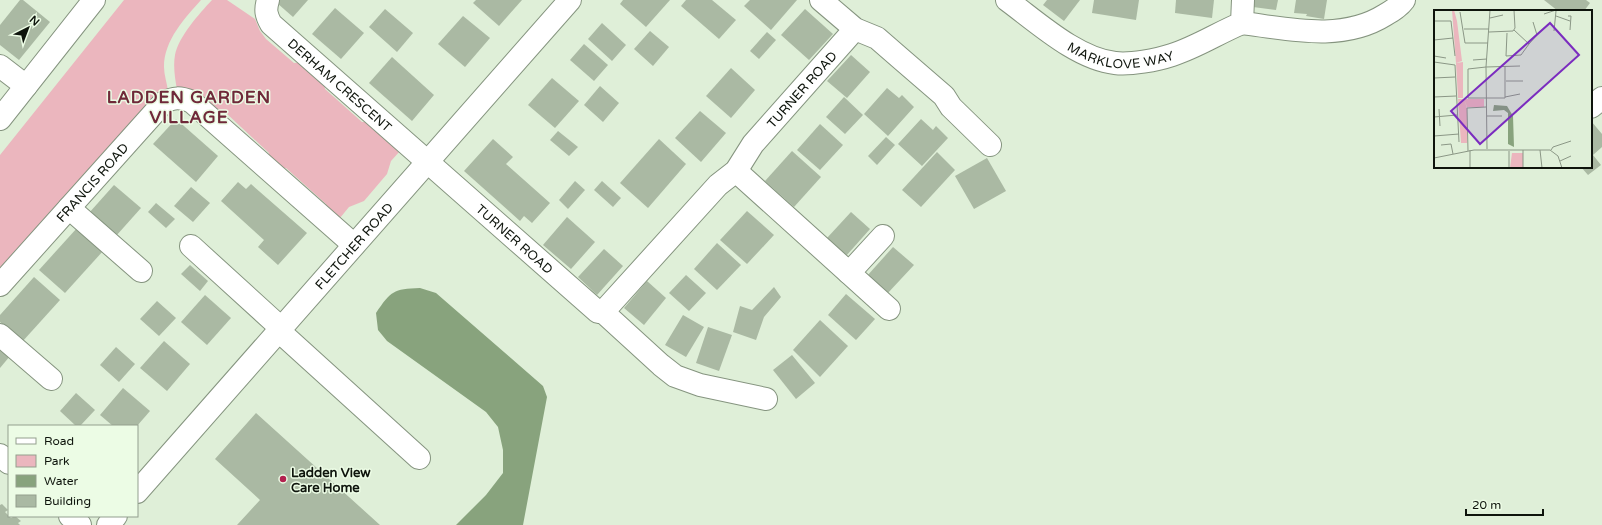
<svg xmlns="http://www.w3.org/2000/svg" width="1602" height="525" font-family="'Varela Round',sans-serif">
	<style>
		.green { fill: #ebb6be }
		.water { fill: #88a37d }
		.building { fill: #aab9a3 }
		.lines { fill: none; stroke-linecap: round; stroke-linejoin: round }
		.minor-casing { stroke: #85947f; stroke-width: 24 }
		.minor { stroke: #fff; stroke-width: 22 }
		.poi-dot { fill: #b2214f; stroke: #ecfce5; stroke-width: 1.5 }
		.labels { text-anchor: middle; stroke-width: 3; stroke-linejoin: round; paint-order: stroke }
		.street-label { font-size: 13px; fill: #0e140c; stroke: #ecfce5 }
		.poi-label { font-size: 13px; font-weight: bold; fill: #0e140c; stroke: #ecfce5; text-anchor: start }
		.district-label { font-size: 17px; font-weight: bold; letter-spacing: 1px; fill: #6f2939; stroke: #ecfce5 }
		.inset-road { fill: none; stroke: #8b9786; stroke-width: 1 }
		.view { fill: #7b2cbf; fill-opacity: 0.15; stroke: #7b2cbf; stroke-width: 2 }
		.inset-edge { fill: none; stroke: #0e140c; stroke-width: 2 }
	</style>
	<rect width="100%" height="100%" fill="#dfefd8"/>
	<g class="green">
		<path d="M124 0H201C185 18 164 40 164 67 164 75 167 83 168 91L0 281V155Z"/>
		<path d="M212 0H227L255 19 260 31 266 39 294 63 304 62 323 78 325 89 362 122H369L400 151 391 161 387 174 364 201 349 207 335 224 322 211 326 204 286 168 282 169 268 157 269 153 226 113 220 115 177 90C175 78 173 66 175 55 179 36 199 14 212 0Z"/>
	</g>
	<path class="water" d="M420 288 436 293 543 386 547 397 523 525H456L486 495 503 473V450L498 427 486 412 387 341 378 330 376 313C391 291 393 289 420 288Z"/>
	<g class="building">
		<path d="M20 0H23L50 22 19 60 0 45V25Z"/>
		<path d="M280 0H308L293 17 277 3Z"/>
		<path d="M476 0H522L499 26 473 3Z"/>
		<path d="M623 0H670L646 27 620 4Z"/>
		<path d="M686 0H712L736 20 719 39 681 6Z"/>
		<path d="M750 0H797L771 30 744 6Z"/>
		<path d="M1047 0H1080L1064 21 1043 5Z"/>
		<path d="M1094 0H1139L1136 20 1092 13Z"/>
		<path d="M1176 0H1214L1212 18 1175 13Z"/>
		<path d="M1254 0H1278L1276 10 1253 7Z"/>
		<path d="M1296 0H1327L1324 19 1306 16 1307 14 1294 13Z"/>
		<path d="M1544 0H1586L1590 3 1584 11H1558Z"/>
		<path d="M335 8 364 33 341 59 312 34Z"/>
		<path d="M385 9 413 33 397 52 369 27Z"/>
		<path d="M805 9 833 34 809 60 781 35Z"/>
		<path d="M463 16 490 38 465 67 438 44Z"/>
		<path d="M602 23 626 45 612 61 588 39Z"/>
		<path d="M650 31 669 47 653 66 634 49Z"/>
		<path d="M767 32 776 40 759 59 750 51Z"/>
		<path d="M584 44 608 65 594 81 570 60Z"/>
		<path d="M851 55 870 72 847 98 827 81Z"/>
		<path d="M392 57 434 95 412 121 369 83Z"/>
		<path d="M731 68 755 90 731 118 706 96Z"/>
		<path d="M552 78 579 101 555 128 528 105Z"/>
		<path d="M600 86 619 103 603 122 584 105Z"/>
		<path d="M887 88 899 98 902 95 914 107 888 136 864 114Z"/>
		<path d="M844 97 863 115 845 134 826 117Z"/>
		<path d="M700 111 726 133 701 162 675 138Z"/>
		<path d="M176 119 218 156 196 182 153 144Z"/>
		<path d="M921 119 933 130 936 126 948 138 922 166 898 144Z"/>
		<path d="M1591 121 1602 134V147L1593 155 1601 165 1588 175 1581 167H1591Z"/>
		<path d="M820 124 843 145 820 170 797 150Z"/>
		<path d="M558 131 578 147 569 156 550 140Z"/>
		<path d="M886 137 895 145 877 165 868 156Z"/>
		<path d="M493 139 513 157 506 164 550 203 532 223 524 216 520 221 464 171Z"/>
		<path d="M659 139 686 164 648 208 620 183Z"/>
		<path d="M792 151 821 177 794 207 765 181Z"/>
		<path d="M937 152 955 170 921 207 902 190Z"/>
		<path d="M987 158 1006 191 974 209 955 176Z"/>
		<path d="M575 181 585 190 568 209 559 200Z"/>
		<path d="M602 181 621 198 613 207 594 190Z"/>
		<path d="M238 182 246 189 251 184 307 233 278 265 258 247 264 240 221 201Z"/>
		<path d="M114 185 141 208 116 236 89 213Z"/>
		<path d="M191 187 210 203 193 222 174 206Z"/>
		<path d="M156 203 175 219 166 228 148 212Z"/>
		<path d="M747 211 774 235 747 264 720 240Z"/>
		<path d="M851 212 870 229 846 256 827 238Z"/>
		<path d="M567 217 595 242 571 269 543 245Z"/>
		<path d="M77 228 103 251 65 293 39 270Z"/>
		<path d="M717 243 741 265 717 290 694 269Z"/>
		<path d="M893 247 914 265 887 294 867 276Z"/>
		<path d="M604 249 623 266 597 295 578 277Z"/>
		<path d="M190 265 208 281 200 291 181 274Z"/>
		<path d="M686 275 706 293 689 311 669 293Z"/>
		<path d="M34 277 60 300 22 342 0 322V315Z"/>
		<path d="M647 281 666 298 644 325 624 308Z"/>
		<path d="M774 287 781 297 764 317 756 340 733 332 740 306 752 310Z"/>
		<path d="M846 294 875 319 856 340 828 315Z"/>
		<path d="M205 295 231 318 207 345 181 322Z"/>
		<path d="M157 301 176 318 159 336 140 319Z"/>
		<path d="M683 315 704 327 686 357 665 345Z"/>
		<path d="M820 320 848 346 820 377 793 350Z"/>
		<path d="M708 327 732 335 719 371 696 363Z"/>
		<path d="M164 341 190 364 167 391 140 368Z"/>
		<path d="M0 347 10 356 0 368Z"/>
		<path d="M116 347 135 364 119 382 100 365Z"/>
		<path d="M792 355 815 383 796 399 773 370Z"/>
		<path d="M123 388 150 411 137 426H113L100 415Z"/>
		<path d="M76 393 95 410 80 426H76L60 411Z"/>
		<path d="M256 413 380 525H237L260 500 215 459Z"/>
		<path d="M2 504 8 510 5 512 11 518 15 516 21 521 18 523 20 525H0V505Z"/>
	</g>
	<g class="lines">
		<defs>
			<g id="minor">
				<path id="s1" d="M268 0C265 10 266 15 271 24L598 312H603L718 185 736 171 753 144 855 29"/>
				<path d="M821 0 855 29 877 38 900 58 944 96 951 107 990 145"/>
				<path id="s2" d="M1007 0C1037 22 1077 59 1115 63 1130 65 1157 60 1172 55 1197 47 1218 33 1242 23L1243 0"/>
				<path d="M1242 23C1289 29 1342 42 1385 15 1392 11 1399 7 1404 0"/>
				<path d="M0 66 26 86"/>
				<path d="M1591 107 1602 98"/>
				<path d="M0 119 94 0"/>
				<path d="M736 171 889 309"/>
				<path d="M69 208 141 271"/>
				<path d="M191 246 281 328"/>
				<path d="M849 273 883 236"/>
				<path id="s3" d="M0 285 163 103C174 97 180 97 192 102L354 245"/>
				<path d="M603 312 661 365 675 376 700 385 766 399"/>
				<path d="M279 331 419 458"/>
				<path d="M0 335 51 379"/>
				<path d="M0 455 9 463"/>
				<path id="s4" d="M137 492 570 0"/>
				<path d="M70 516 80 525"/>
				<path d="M108 525 116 516"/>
			</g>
		</defs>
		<use href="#minor" class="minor-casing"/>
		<use href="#minor" class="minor"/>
	</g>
	<circle class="poi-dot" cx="283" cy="479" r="4"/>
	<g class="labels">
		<g class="street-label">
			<text dy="5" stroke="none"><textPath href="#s2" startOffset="131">MARKLOVE WAY</textPath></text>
			<text dy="5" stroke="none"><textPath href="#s1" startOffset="117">DERHAM CRESCENT</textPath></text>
			<text dy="5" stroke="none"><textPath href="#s1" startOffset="765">TURNER ROAD</textPath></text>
			<text dy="5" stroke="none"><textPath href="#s3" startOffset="138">FRANCIS ROAD</textPath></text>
			<text dy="5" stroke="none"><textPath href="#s1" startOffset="350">TURNER ROAD</textPath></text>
			<text dy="5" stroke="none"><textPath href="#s4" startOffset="328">FLETCHER ROAD</textPath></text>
		</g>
		<g class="poi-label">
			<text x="291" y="477">Ladden View<tspan x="291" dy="15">Care Home</tspan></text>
		</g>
		<g class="district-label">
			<text x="189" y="103">LADDEN GARDEN<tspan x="189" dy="20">VILLAGE</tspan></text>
		</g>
	</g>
	<g transform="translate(1434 10)">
		<rect width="158" height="158" fill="#dfefd8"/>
		<path d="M18 0H20L23 11 28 51 22 53ZM29 52V88H24L22 53ZM24 89H30L33 98V133H27ZM30 89H50V97H33ZM78 143H89V158H76Z" fill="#ebb6be"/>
		<path d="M60 95 73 96 79 106 80 137 74 134V103L70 100 59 101Z" fill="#88a37d"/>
		<path class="inset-road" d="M26 2 31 33H54M110 4 122 0M122 6 136 11M134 6H137L136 20M56 8 69 5M0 11H17L21 46M30 19H55M120 21 122 1M55 22 79 21 81 18 80 0M73 23 72 46 87 45 95 34 80 20M0 30 19 28M95 34 103 25 99 12M0 46 12 48M39 50 53 49M0 52 21 55 25 132M52 57 34 59V88H71V56M52 57 86 56M0 68 21 67M72 71H89M0 87 22 86M71 87 86 84M5 99 6 116M53 106H68M0 107 23 105M0 126 25 124M7 135 17 134 19 144M53 139 52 57 56 0M36 140V158M106 140 108 158M117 140 119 137 137 131M34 141 33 98 52 97M75 141V158M0 148 40 140H116L124 146 128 158M126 151 137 146M89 158V140"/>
		<path class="view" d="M116 13 145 45 46 134 17 101Z"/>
		<rect width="158" height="158" class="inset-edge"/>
	</g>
	<rect x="8" y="425" width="130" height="92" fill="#ecfce5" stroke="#939f8e"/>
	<rect x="16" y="438" width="20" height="6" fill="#ffffff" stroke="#939f8e"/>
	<text x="44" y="445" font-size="12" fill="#0e140c">Road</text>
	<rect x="16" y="455" width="20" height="12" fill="#ebb6be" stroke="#939f8e"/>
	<text x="44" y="465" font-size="12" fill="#0e140c">Park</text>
	<rect x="16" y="475" width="20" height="12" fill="#88a37d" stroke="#939f8e"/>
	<text x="44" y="485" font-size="12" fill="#0e140c">Water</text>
	<rect x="16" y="495" width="20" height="12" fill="#aab9a3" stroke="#939f8e"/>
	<text x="44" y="505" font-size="12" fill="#0e140c">Building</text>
	<g transform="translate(28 28) rotate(42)" stroke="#ecfce5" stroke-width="3" paint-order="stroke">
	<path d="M0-3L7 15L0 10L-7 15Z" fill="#0e140c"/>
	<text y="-6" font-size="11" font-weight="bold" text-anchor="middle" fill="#0e140c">N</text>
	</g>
	<path d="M1466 509v6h77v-6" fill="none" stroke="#0e140c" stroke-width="2"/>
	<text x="1472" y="509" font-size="12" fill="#0e140c" stroke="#ecfce5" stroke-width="3" paint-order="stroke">20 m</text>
</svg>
